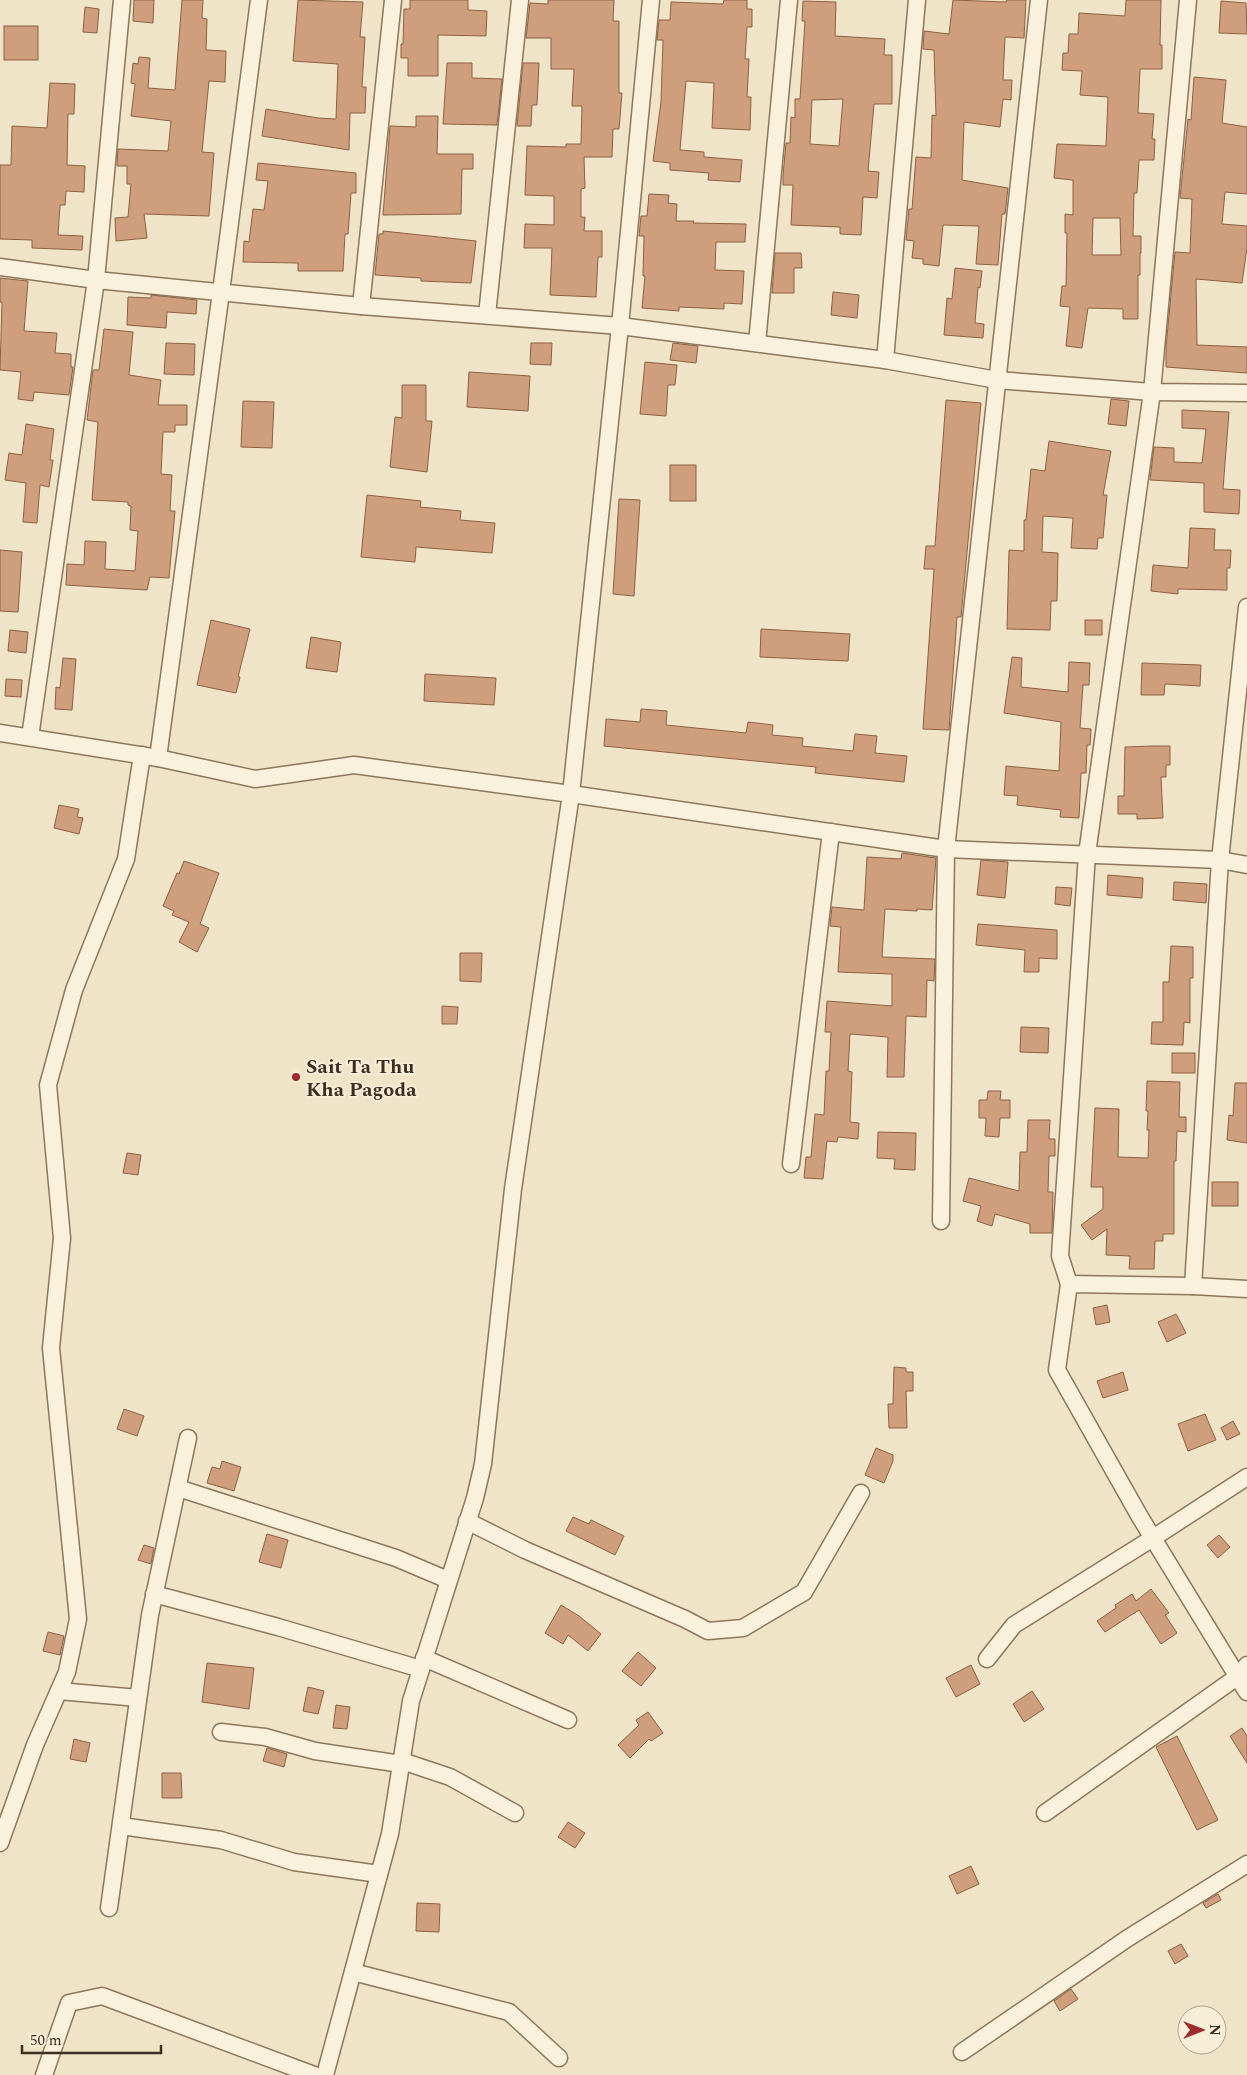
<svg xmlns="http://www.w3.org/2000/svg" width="1247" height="2075" font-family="Spectral,serif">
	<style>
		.building { fill: #cf9f7d; stroke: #8d5f41; fill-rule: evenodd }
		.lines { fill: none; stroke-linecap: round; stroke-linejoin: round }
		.minor-casing { stroke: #8d765c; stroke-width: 19 }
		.minor { stroke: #faf1dc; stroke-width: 16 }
		.poi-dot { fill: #9e2a2b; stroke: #f7eed8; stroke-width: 2 }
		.labels { text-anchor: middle; stroke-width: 4; stroke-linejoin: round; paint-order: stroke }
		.poi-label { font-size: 20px; font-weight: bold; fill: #3d2e20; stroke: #f7eed8; text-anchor: start }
	</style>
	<rect width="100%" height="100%" fill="#f0e4c8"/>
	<g class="building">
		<path d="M134 0H154L153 23 133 21Z"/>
		<path d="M182 0H203L202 18 207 19 206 50 226 51 225 82 209 81 202 152 214 153 209 216 144 214 147 238 116 241 115 218 128 217 131 184H127V166H117L118 149 168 151 171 121 131 116 135 84 131 83 133 63 138 64 139 57 150 58 148 88 175 90Z"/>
		<path d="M298 0 363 2 360 37H365L362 87H366L365 113H350L349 150 262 136 266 109 318 118 336 119 338 64 293 61Z"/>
		<path d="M410 0H468V10L487 11 486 36 438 35V76H408V58H401V44H403L404 9H410Z"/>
		<path d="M548 0H614L613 21H619V93H622L619 129H613L612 157H584L585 188 581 189V217H585L584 231H602V257H598L596 297 550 295 552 248H524L525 224 554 225V196L525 195 527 146 566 147V144H581L582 106H572L574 69H551V38H526L530 3 548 4Z"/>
		<path d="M724 0H747V9H752V27H747L745 59H749L747 97H751L750 130 712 128 714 83 686 81 680 150 704 152V157L742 160 740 182 708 180 709 173 670 170V163L653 161 661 102 663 40H657L659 20H670L671 2 723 4Z"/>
		<path d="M953 0 1006 2 1007 0H1026L1024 38 1005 37 1003 80H1012L1011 100 1003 99 1000 127 964 122 962 180 1008 188 1005 214H1002L998 265 976 264 979 226 943 225 939 266 923 264V259L912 258 914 241 906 240 909 209H912L916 157 931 158 932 115 936 116 934 50 923 49 924 31 949 34Z"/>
		<path d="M1126 0H1161L1160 45H1162V69H1140L1138 113 1154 114 1152 139H1155L1154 160H1139L1137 193H1134L1133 236H1141V253H1140V275H1138V319H1123V309L1088 308 1082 348 1066 346 1070 307 1060 306 1062 286H1066L1067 233H1065V214L1073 215V180L1054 178 1057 144 1106 146 1108 97 1080 95 1082 71 1062 70 1063 53H1068L1069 34H1078L1079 13 1125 16ZM1093 218H1120L1121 255H1092Z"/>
		<path d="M803 1 836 2 835 36 885 39 884 55H892V104H874L868 171 879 172 877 198 863 197 861 235 840 234V227L791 225 793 185H783V175L786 143H790L791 117 795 118V99H800L805 21H802ZM843 99 839 146 810 144 812 100Z"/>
		<path d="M1221 1 1246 3 1247 34 1219 33Z"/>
		<path d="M85 7 99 9 97 33 83 32Z"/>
		<rect x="4" y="26" width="34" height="34"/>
		<path d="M447 63H472V78L502 79 497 125 443 124Z"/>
		<path d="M523 63H539L537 105H532L531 126H517Z"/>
		<path d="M1194 77 1226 80 1222 123 1247 127V194L1225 192 1222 224 1247 226V248L1242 283 1196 279 1197 345 1247 347V373L1166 367V347L1175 252 1190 253 1192 199 1180 198 1188 119 1191 120Z"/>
		<path d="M50 83 75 84 74 114H68L67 165 85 166 84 192 66 191 65 205H60L58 235 83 236 82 250 32 248V240L0 239V165H11L12 126 47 128Z"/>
		<path d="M416 116H438L437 154H473V169H462L461 214 383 215 390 126 416 127Z"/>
		<path d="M258 163 356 173V193H351L348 234H345L343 271H298V263L243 262 244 241 249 242 253 209 264 210 268 181 256 180Z"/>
		<path d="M649 194 669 195 668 203 677 204 676 221H694L693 223 746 224 745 242H716L715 270 744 271 742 304 724 303V309L679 307V311L642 308 645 276H643L644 236H639L641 216H647Z"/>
		<path d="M383 231 476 241 471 283 421 281V278L375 275 379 234H383Z"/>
		<path d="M775 253H801L802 268H794V293H772Z"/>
		<path d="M955 268 982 271 980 288 978 287 975 323 984 324 983 338 944 335 947 298 952 299Z"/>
		<path d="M0 278 28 281 24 331 57 333 55 353 71 354V367H73L69 395 34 392 33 401 18 399 21 372 0 370 2 302H0Z"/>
		<path d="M833 292 859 295 857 318 831 315Z"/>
		<path d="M151 295 197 300 196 314 167 312 166 328 127 325 128 297 151 298Z"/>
		<path d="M104 329 133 332 129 375 161 380 158 405H187V425H175V432H163L161 474 172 475 170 511H175L169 578 150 577 147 590 66 585 67 564 84 565 85 541 106 542 105 569 135 571 138 531 130 530 131 506 128 505V502L92 500 98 422 87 420 93 370H99Z"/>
		<path d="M166 343 195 344 194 375 164 374Z"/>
		<path d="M531 343H552L551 365 530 364Z"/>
		<path d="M673 343 698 346 696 363 670 360Z"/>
		<path d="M645 362 677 365 675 385H668L666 416 640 414Z"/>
		<path d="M469 372 530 376 528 411 467 407Z"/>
		<path d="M402 385H426V421H432L427 472 390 467 395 417 402 418Z"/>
		<path d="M1111 399 1129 401 1126 426 1108 424Z"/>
		<path d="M946 400 981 403 961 617H957L949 730 923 729 934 569H924L926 546H935Z"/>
		<path d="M243 401 274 402 272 448 241 447Z"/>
		<path d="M1182 410 1229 412 1223 489 1240 490 1239 514 1204 512V483L1150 480 1154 447 1174 448V462L1202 463 1206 429 1182 428Z"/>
		<path d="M26 424 54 429 50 460H53L49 487 40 485 37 523 23 522 26 483 5 480 9 453 22 455Z"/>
		<path d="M1049 441 1111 451 1103 495H1107L1103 538H1098L1097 549 1071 548 1073 518 1043 516 1042 552 1058 553 1057 601H1051L1050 630 1007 629 1009 550 1024 551V520H1026L1031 469 1045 471Z"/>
		<rect x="670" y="465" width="26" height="36"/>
		<path d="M367 495 421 501 420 507 461 511 460 520 495 523 492 553 416 547 415 562 361 557Z"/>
		<path d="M619 499 640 500 634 596 613 594Z"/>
		<path d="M1190 528 1215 529 1214 550H1231L1230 568H1227V590L1178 589V594L1151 591 1153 565 1188 568Z"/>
		<path d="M0 550 22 552 18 612 0 611Z"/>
		<path d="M211 620 250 629 238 677H240L236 693 197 685Z"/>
		<rect x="1085" y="620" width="17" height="15"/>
		<path d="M761 629 850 634 848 661 760 657Z"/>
		<path d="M10 630 28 632 26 653 8 651Z"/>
		<path d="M311 637 341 642 337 672 306 668Z"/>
		<path d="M1012 657 1022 658 1021 687 1068 692 1069 662 1090 663 1089 685H1083L1080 728 1091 729 1090 745H1087L1086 773H1081L1079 818 1060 817 1061 810 1017 805 1018 796 1004 795 1006 766 1059 771 1061 722 1004 713Z"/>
		<path d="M63 658 76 659 72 710 55 709 56 687 60 688Z"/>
		<path d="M1142 663 1201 665 1200 686 1165 684 1164 695H1141Z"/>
		<path d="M425 674 496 678 494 705 424 701Z"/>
		<path d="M6 679 22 680 21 697 5 696Z"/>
		<path d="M641 709 667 711 666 725 746 733 748 722 773 725 772 735 803 738 802 746 853 751 855 734 877 736 875 753 907 756 904 782 815 773 816 767 604 746 606 719 640 722Z"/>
		<path d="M1153 746H1170V765H1166V777H1161L1163 818 1137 819V814H1118V796H1124L1125 747Z"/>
		<path d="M59 805 79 809 77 817 83 818 79 834 54 828Z"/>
		<path d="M902 853 936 858 932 910 917 909V911L885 909 882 957 935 959 934 981 927 980 926 1017 906 1016 904 1077H887L888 1037 850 1034 848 1071 852 1072 850 1122 859 1123 858 1139 838 1137 837 1142 827 1141 823 1179 804 1178 806 1157H811L815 1114 824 1115 826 1071H829L831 1032H825L827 1001 892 1006V974L838 972 841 927 830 926 832 907 864 910 867 857 901 859Z"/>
		<path d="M981 860 1008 862 1005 898 977 895Z"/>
		<path d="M184 861 219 873 200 924 209 928 197 952 179 942 189 922 172 915 174 911 163 906 177 873 179 874Z"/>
		<path d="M1108 875 1143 878 1142 898 1107 895Z"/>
		<path d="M1174 882 1207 884 1206 903 1173 900Z"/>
		<path d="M1056 887 1072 888 1070 906 1055 904Z"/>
		<path d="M978 924 1057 930V959L1039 958V972H1024L1025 950 976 945Z"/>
		<path d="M1171 946 1193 947V978H1190V1023L1184 1022 1183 1045 1151 1044 1152 1022H1163V982H1169Z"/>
		<path d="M460 953H482L481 982 460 981Z"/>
		<path d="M442 1006 458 1007 457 1024H442Z"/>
		<path d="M1021 1027 1049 1028 1048 1053 1020 1052Z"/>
		<rect x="1172" y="1053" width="23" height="20"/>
		<path d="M1147 1081 1180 1082 1179 1117H1186V1132L1177 1131 1176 1161H1174V1234H1163V1241H1155L1154 1269H1129L1130 1256 1106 1255 1107 1229 1092 1240 1081 1225 1103 1209V1187H1091L1095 1108 1119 1109 1118 1157 1148 1158 1149 1130H1147L1148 1111H1146Z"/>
		<path d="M1235 1083H1247V1143L1227 1140 1229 1115 1233 1116Z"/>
		<path d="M988 1091H1001L1000 1100H1010V1118H1000L999 1137 985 1136 986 1118H979V1100H987Z"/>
		<path d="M1028 1120H1050L1049 1139H1055V1156H1049L1048 1192H1053L1052 1233H1030V1224L995 1214 992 1226 977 1221 981 1206 963 1201 969 1178 1019 1191 1020 1152H1027Z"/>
		<path d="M878 1132 916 1133 915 1170 894 1169 895 1159 877 1158Z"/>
		<path d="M127 1153 141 1155 138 1175 123 1173Z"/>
		<rect x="1212" y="1182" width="26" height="24"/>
		<path d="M1107 1305 1110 1322 1096 1325 1093 1308Z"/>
		<path d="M1176 1314 1186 1333 1167 1342 1158 1322Z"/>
		<path d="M894 1367 906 1368V1372H913V1391H906L907 1428H889L888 1404H893Z"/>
		<path d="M1123 1372 1128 1390 1103 1398 1097 1381Z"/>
		<path d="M124 1409 144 1416 137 1436 117 1429Z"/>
		<path d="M1205 1414 1216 1440 1188 1451 1178 1424Z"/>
		<path d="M1233 1421 1240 1434 1227 1440 1221 1428Z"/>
		<path d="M876 1448 893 1455V1461L884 1483 865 1475Z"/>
		<path d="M222 1461 241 1467 234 1491 207 1483 212 1467 220 1469Z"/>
		<path d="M573 1517 589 1524 591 1520 624 1536 615 1555 566 1531Z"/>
		<path d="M267 1534 288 1540 281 1568 259 1562Z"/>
		<path d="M1219 1535 1230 1547 1218 1558 1207 1545Z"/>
		<path d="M144 1545 154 1548 151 1564 138 1560Z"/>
		<path d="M1151 1589 1169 1613 1165 1615 1177 1633 1161 1644 1139 1610 1105 1632 1097 1621 1116 1608 1115 1605 1132 1594 1136 1601Z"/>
		<path d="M561 1605 579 1616 601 1634 588 1651 568 1635 563 1644 545 1633Z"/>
		<path d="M48 1632 64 1636 60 1655 43 1651Z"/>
		<path d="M638 1652 656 1668 641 1686 622 1671Z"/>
		<path d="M207 1663 254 1668 249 1709 202 1702Z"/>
		<path d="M971 1665 980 1684 956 1697 946 1678Z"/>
		<path d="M308 1687 324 1691 318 1714 303 1711Z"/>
		<path d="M1032 1691 1044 1709 1024 1722 1013 1704Z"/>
		<path d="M336 1705 350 1707 347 1729 333 1728Z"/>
		<path d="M648 1712 663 1733 651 1741 649 1739 630 1758 618 1745 639 1725 636 1720Z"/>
		<path d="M1242 1728 1247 1736V1763L1230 1736Z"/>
		<path d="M1177 1736 1218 1820 1197 1830 1156 1747Z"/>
		<path d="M74 1739 90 1743 86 1762 70 1759Z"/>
		<path d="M267 1748 287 1754 284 1767 263 1761Z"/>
		<path d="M162 1773H181L182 1798H162Z"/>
		<path d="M568 1822 585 1833 575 1848 558 1837Z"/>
		<path d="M971 1866 979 1884 957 1894 949 1876Z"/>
		<path d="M1218 1894 1221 1900 1206 1908 1203 1903Z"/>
		<path d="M417 1903 440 1904 439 1932 416 1931Z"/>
		<path d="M1181 1944 1188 1956 1175 1964 1168 1951Z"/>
		<path d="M1071 1989 1078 1999 1060 2011 1054 2001Z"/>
	</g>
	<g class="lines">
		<defs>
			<g id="minor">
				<path d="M0 267 96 280 361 306 620 326 885 360 997 380 1152 392 1247 393"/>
				<path d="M361 306 393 0"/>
				<path d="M487 315 520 0"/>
				<path d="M757 343 789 0"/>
				<path d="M885 360 917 0"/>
				<path d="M0 733 158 758 255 779 354 765 571 794 946 849 1220 860 1247 865"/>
				<path d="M30 737 96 280 122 0"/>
				<path d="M158 758 221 292 259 0"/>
				<path d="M791 1164 831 832"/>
				<path d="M941 1221 946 849 1039 0"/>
				<path d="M1069 1284 1060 1256 1087 854 1152 392 1188 0"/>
				<path d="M1193 1286 1220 860 1247 607"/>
				<path d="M1247 1289 1193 1286 1069 1284 1057 1370 1140 1517 1247 1692"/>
				<path d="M178 1488 396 1558 448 1580"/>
				<path d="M467 1521 525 1550 685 1619 708 1631 743 1628 804 1592 861 1493"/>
				<path d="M154 1594 278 1627 421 1669"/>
				<path d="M424 1658 568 1720"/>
				<path d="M987 1659 1014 1625 1153 1538 1247 1477"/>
				<path d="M59 1691 138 1698"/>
				<path d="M221 1732 265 1737 315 1751 401 1764"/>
				<path d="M402 1761 450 1777 515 1813"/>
				<path d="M1045 1813 1237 1677 1247 1665"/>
				<path d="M121 1826 221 1840 294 1862 379 1874"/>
				<path d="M0 1843 35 1745 67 1672 78 1619 51 1348 62 1238 48 1085 74 990 126 859 142 755"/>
				<path d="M109 1908 150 1615 188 1438"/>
				<path d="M353 1972 509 2012 559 2058"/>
				<path d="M962 2052 1128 1938 1247 1864"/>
				<path d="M44 2075 69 2003 102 1996 314 2075"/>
				<path d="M325 2075 390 1834 411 1701 475 1498 483 1464 513 1189 571 794 620 326 651 0"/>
			</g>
		</defs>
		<use href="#minor" class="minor-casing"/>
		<use href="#minor" class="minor"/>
	</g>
	<circle class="poi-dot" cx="296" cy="1077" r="5"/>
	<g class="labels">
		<g class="poi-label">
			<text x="306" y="1073">Sait Ta Thu<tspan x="306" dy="23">Kha Pagoda</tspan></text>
		</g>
	</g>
	<g transform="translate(1202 2030) rotate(90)"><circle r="24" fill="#f7eed8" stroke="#ada18e"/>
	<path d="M0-4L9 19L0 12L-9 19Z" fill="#9e2a2b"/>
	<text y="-8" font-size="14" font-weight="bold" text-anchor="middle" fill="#3d2e20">N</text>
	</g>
	<path d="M22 2045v8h139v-8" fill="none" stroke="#3d2e20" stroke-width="2.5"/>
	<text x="30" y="2045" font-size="15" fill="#3d2e20" stroke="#f7eed8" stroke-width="4" paint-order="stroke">50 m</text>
</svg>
